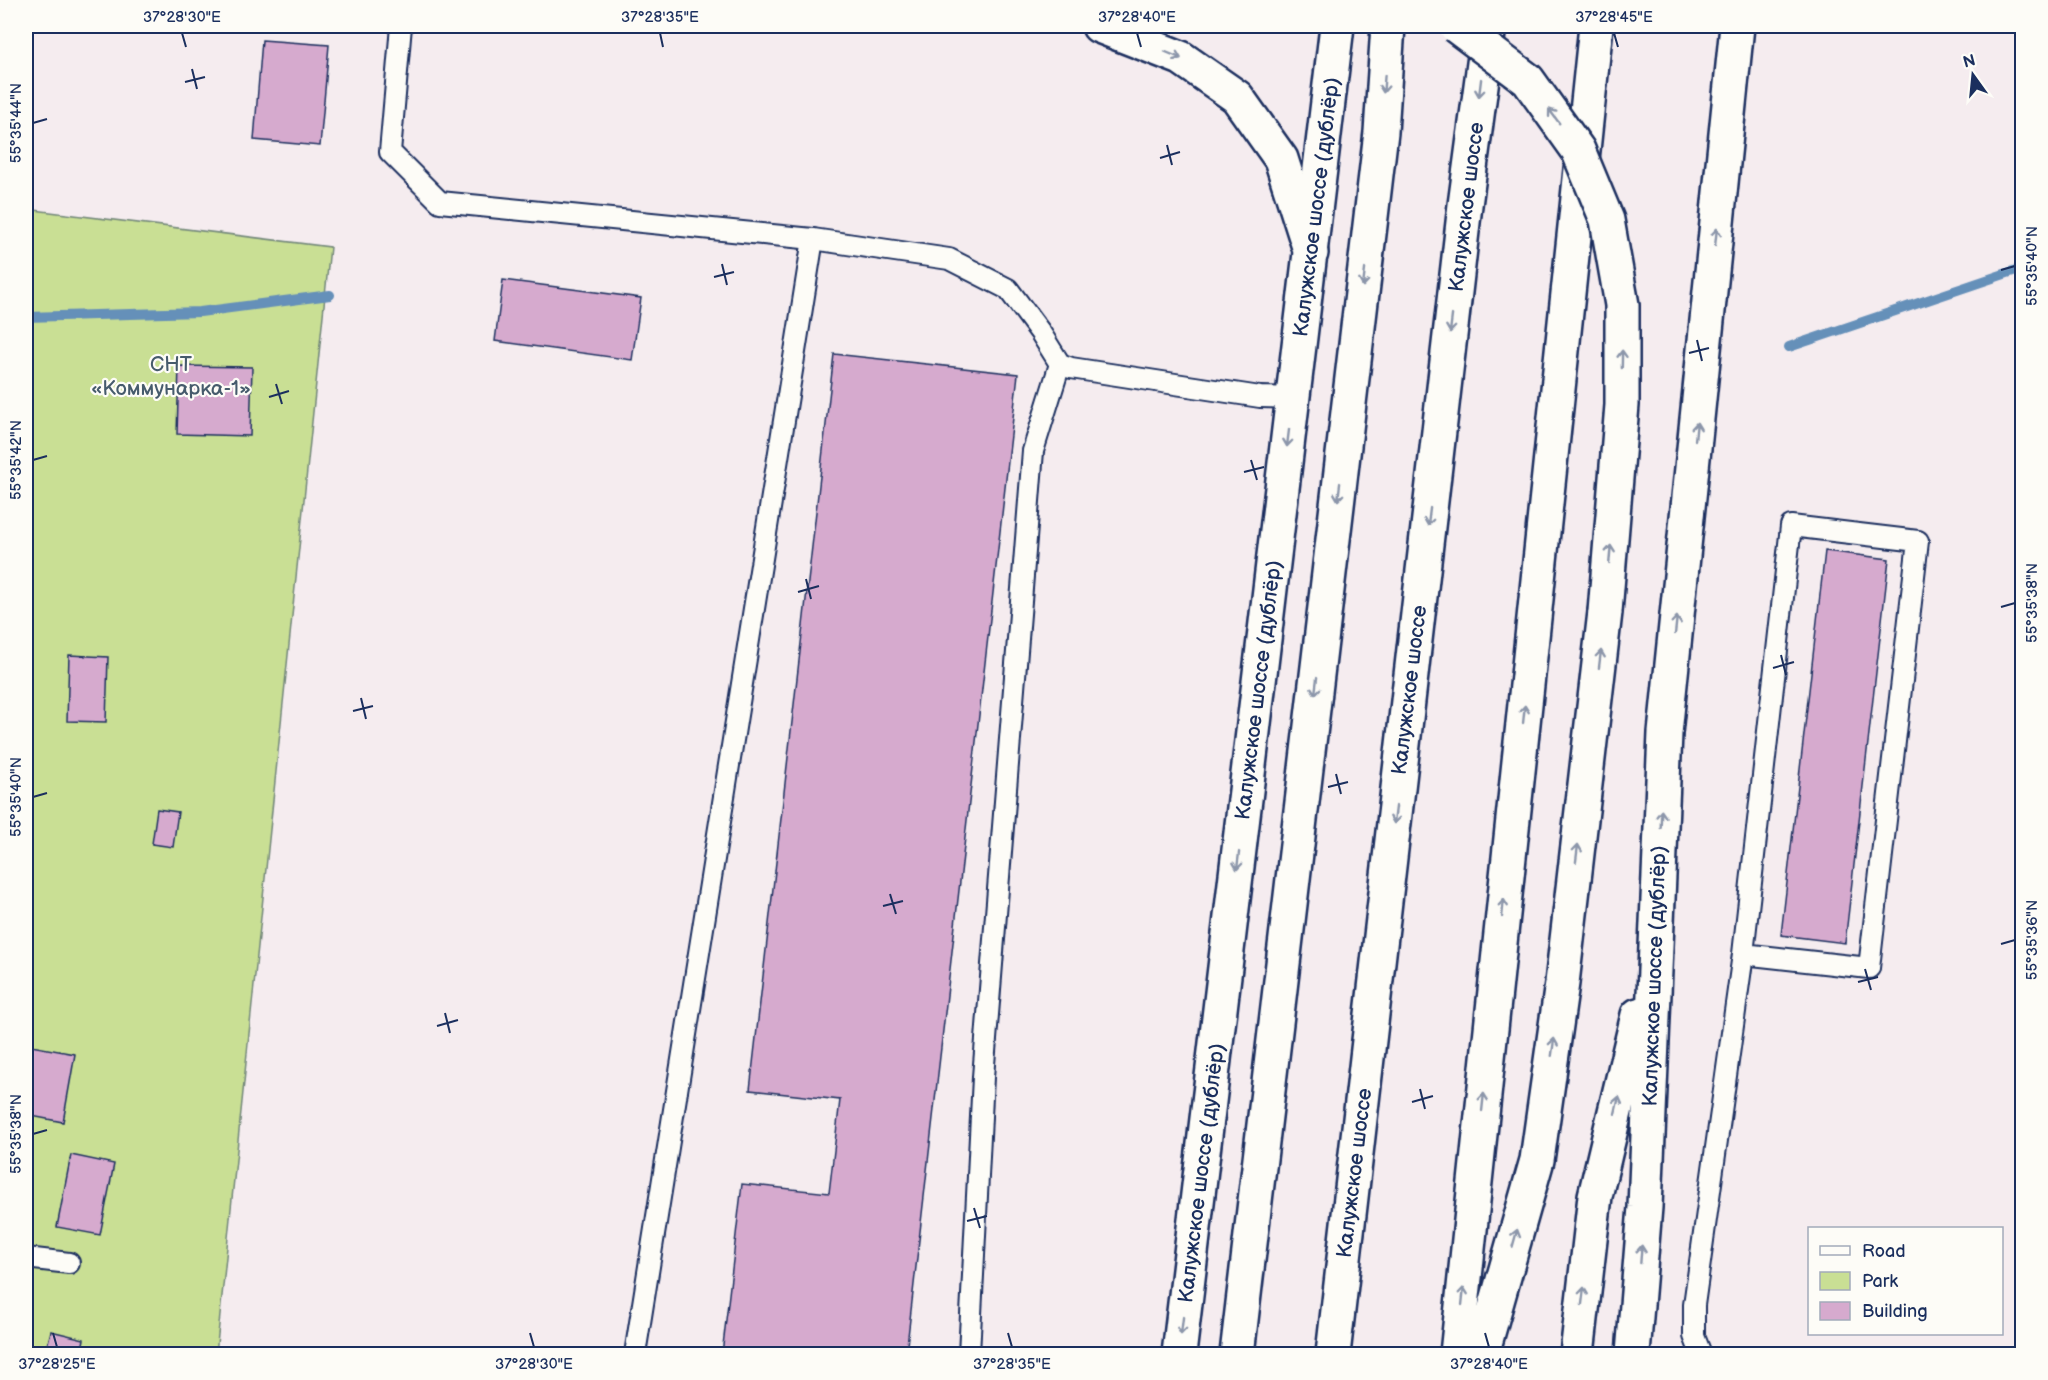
<svg xmlns="http://www.w3.org/2000/svg" width="2048" height="1380" font-family="'Balsamiq Sans',sans-serif">
	<style>
		.green { fill: #c9df94; stroke: #728779; stroke-width: 1.5 }
		.lines { fill: none; stroke-linecap: round; stroke-linejoin: round }
		.stream { stroke: #6590b9; stroke-width: 10 }
		.building { fill: #d6aace; stroke: #1b2f5e; stroke-width: 1.5 }
		.service-casing { stroke: #1b2f5e; stroke-width: 24 }
		.minor-casing { stroke: #1b2f5e; stroke-width: 38 }
		.tertiary-casing { stroke: #1b2f5e; stroke-width: 38 }
		.secondary-casing { stroke: #1b2f5e; stroke-width: 38 }
		.trunk-casing { stroke: #1b2f5e; stroke-width: 38 }
		.service { stroke: #fdfcf7; stroke-width: 20 }
		.minor { stroke: #fdfcf7; stroke-width: 33 }
		.tertiary { stroke: #fdfcf7; stroke-width: 33 }
		.secondary { stroke: #fdfcf7; stroke-width: 33 }
		.trunk { stroke: #fdfcf7; stroke-width: 33 }
		.tertiary-bridge-casing { stroke: #1b2f5e; stroke-width: 38; stroke-linecap: butt }
		.tertiary-bridge { stroke: #fdfcf7; stroke-width: 33 }
		.oneway { stroke: #8c96aa }
		.ticks { fill: none; stroke: #1b2f5e; stroke-width: 2 }
		.labels { text-anchor: middle; stroke-width: 4.5; stroke-linejoin: round; paint-order: stroke }
		.street-label { font-size: 21px; fill: #1b2f5e; stroke: #fdfcf7 }
		.park-label { font-size: 21px; fill: #465b6c; stroke: #fdfcf7 }
		.neatline { fill: none; stroke: #1b2f5e; stroke-width: 2 }
		.ticks-label { font-size: 15px; text-anchor: middle; fill: #1b2f5e }
	</style>
	<rect width="100%" height="100%" fill="#f5ecef"/>
	<filter id="ink" filterUnits="userSpaceOnUse"><feTurbulence type="fractalNoise" baseFrequency=".0167" numOctaves="2"/><feDisplacementMap in="SourceGraphic" scale="12" xChannelSelector="R" yChannelSelector="G"/><feConvolveMatrix kernelMatrix="1 2 1 2 8 2 1 2 1" color-interpolation-filters="sRGB"/></filter>
	<g filter="url(#ink)">
		<path class="green" d="M26 209 330 247 216 1354H26Z"/>
		<g class="lines">
			<g class="stream">
				<path d="M26 317 200 312 330 295"/>
				<path d="M1789 347 2022 268"/>
			</g>
		</g>
		<g class="building">
			<path d="M262 40 329 45 320 146 254 140Z"/>
			<path d="M503 280 641 298 632 360 495 341Z"/>
			<path d="M834 354 1018 374 906 1354H722L742 1184 829 1193 840 1100 750 1090Z"/>
			<path d="M179 366 252 367 250 436 177 434Z"/>
			<path d="M1825 551 1889 559 1845 943 1781 935Z"/>
			<path d="M69 655 108 657 106 722 67 721Z"/>
			<path d="M157 809 178 812 173 847 152 844Z"/>
			<path d="M26 1045 75 1054 63 1122 26 1115Z"/>
			<path d="M71 1155 114 1164 100 1235 57 1227Z"/>
			<path d="M51 1331 84 1339 81 1354H45Z"/>
		</g>
		<g class="lines">
			<defs>
				<g id="service">
					<path d="M401 26 390 152 440 202 813 239 949 259 1008 289 1040 332 1060 364 1071 368 1260 397 1293 398"/>
					<path d="M26 1258 69 1263"/>
					<path d="M635 1354 813 239"/>
					<path d="M969 1354 983 1077 1033 451 1060 364"/>
					<path d="M1701 1354 1694 1336V1305L1743 954 1791 526 1918 541 1869 968 1743 954"/>
				</g>
				<path id="minor" d="M1099 26 1181 58 1237 97 1281 159 1311 253"/>
				<path id="tertiary" d="M1482 1354 1537 1160 1562 983 1605 612"/>
				<g id="secondary">
					<path d="M1179 1354 1337 26"/>
					<path d="M1237 1354 1381 132 1388 26"/>
					<path d="M1577 1354 1595 1196 1638 1015"/>
					<path d="M1633 1354 1645 1207 1665 733 1737 26"/>
				</g>
				<g id="trunk">
					<path d="M1333 1354 1465 205 1489 26"/>
					<path d="M1457 1354 1596 26"/>
				</g>
			</defs>
			<use href="#service" class="service-casing"/>
			<use href="#minor" class="minor-casing"/>
			<use href="#tertiary" class="tertiary-casing"/>
			<use href="#secondary" class="secondary-casing"/>
			<use href="#trunk" class="trunk-casing"/>
			<use href="#service" class="service"/>
			<use href="#minor" class="minor"/>
			<use href="#tertiary" class="tertiary"/>
			<use href="#secondary" class="secondary"/>
			<use href="#trunk" class="trunk"/>
			<defs>
				<path id="tertiary-bridge" d="M1456 26 1528 80 1578 150 1607 220 1622 305V405L1605 612"/>
			</defs>
			<use href="#tertiary-bridge" class="tertiary-bridge-casing"/>
			<use href="#tertiary-bridge" class="tertiary-bridge"/>
		</g>
		<defs><path id="oneway-shaft" d="M-6 0H5M1.5-3L5.5 0L1.5 3" fill="none" stroke-width="1.6" stroke-linecap="round" stroke-linejoin="round" transform="scale(1.5)"/></defs>
		<g class="oneway">
			<use href="#oneway-shaft" transform="translate(1173 55) rotate(23)"/>
			<use href="#oneway-shaft" transform="translate(1384 84) rotate(94)"/>
			<use href="#oneway-shaft" transform="translate(1480 88) rotate(97)"/>
			<use href="#oneway-shaft" transform="translate(1554 116) rotate(-126)"/>
			<use href="#oneway-shaft" transform="translate(1716 237) rotate(-84)"/>
			<use href="#oneway-shaft" transform="translate(1364 278) rotate(97)"/>
			<use href="#oneway-shaft" transform="translate(1451 324) rotate(97)"/>
			<use href="#oneway-shaft" transform="translate(1622 359) rotate(-89)"/>
			<use href="#oneway-shaft" transform="translate(1696 431) rotate(-84)"/>
			<use href="#oneway-shaft" transform="translate(1288 438) rotate(97)"/>
			<use href="#oneway-shaft" transform="translate(1339 492) rotate(97)"/>
			<use href="#oneway-shaft" transform="translate(1429 517) rotate(97)"/>
			<use href="#oneway-shaft" transform="translate(1610 554) rotate(-85)"/>
			<use href="#oneway-shaft" transform="translate(1676 625) rotate(-84)"/>
			<use href="#oneway-shaft" transform="translate(1600 659) rotate(-83)"/>
			<use href="#oneway-shaft" transform="translate(1316 686) rotate(97)"/>
			<use href="#oneway-shaft" transform="translate(1524 714) rotate(-84)"/>
			<use href="#oneway-shaft" transform="translate(1395 815) rotate(97)"/>
			<use href="#oneway-shaft" transform="translate(1661 819) rotate(-88)"/>
			<use href="#oneway-shaft" transform="translate(1577 853) rotate(-83)"/>
			<use href="#oneway-shaft" transform="translate(1238 861) rotate(97)"/>
			<use href="#oneway-shaft" transform="translate(1503 908) rotate(-84)"/>
			<use href="#oneway-shaft" transform="translate(1553 1047) rotate(-82)"/>
			<use href="#oneway-shaft" transform="translate(1483 1102) rotate(-84)"/>
			<use href="#oneway-shaft" transform="translate(1617 1105) rotate(-77)"/>
			<use href="#oneway-shaft" transform="translate(1515 1238) rotate(-74)"/>
			<use href="#oneway-shaft" transform="translate(1641 1254) rotate(-86)"/>
			<use href="#oneway-shaft" transform="translate(1463 1296) rotate(-84)"/>
			<use href="#oneway-shaft" transform="translate(1583 1296) rotate(-83)"/>
			<use href="#oneway-shaft" transform="translate(1182 1326) rotate(97)"/>
		</g>
	</g>
	<path class="ticks" d="M182 33 186 47M660 33 663 47M1137 33 1141 47M1614 33 1618 47M192 69 197 89M185 82 205 77M33 123 47 119M1167 145 1172 165M1160 158 1180 152M722 264 727 285M2001 270 2015 266M714 277 734 272M1697 340 1702 361M1689 353 1709 348M276 384 282 404M269 397 289 391M33 460 47 456M1251 460 1257 480M1244 472 1264 467M806 579 811 599M798 592 819 586M2001 607 2015 603M1781 655 1786 675M1773 668 1794 662M361 698 366 719M353 711 373 706M1336 774 1341 794M1328 787 1348 782M33 797 47 793M890 894 896 914M883 906 903 901M2001 944 2015 940M1865 969 1871 990M1858 982 1878 977M445 1013 450 1033M437 1026 458 1020M1420 1089 1425 1109M1412 1102 1433 1096M33 1134 47 1130M974 1208 980 1228M967 1221 987 1216M53 1333 57 1347M530 1333 534 1347M1008 1333 1012 1347M1485 1333 1489 1347"/>
	<g class="labels">
		<g class="street-label">
			<text transform="translate(1316 207) rotate(-83)" y="7">Калужское шоссе (дублёр)</text>
			<text transform="translate(1466 207) rotate(-83)" y="7">Калужское шоссе</text>
			<text transform="translate(1258 690) rotate(-83)" y="7">Калужское шоссе (дублёр)</text>
			<text transform="translate(1409 690) rotate(-83)" y="7">Калужское шоссе</text>
			<text transform="translate(1654 976) rotate(-88)" y="7">Калужское шоссе (дублёр)</text>
			<text transform="translate(1201 1173) rotate(-83)" y="7">Калужское шоссе (дублёр)</text>
			<text transform="translate(1354 1173) rotate(-83)" y="7">Калужское шоссе</text>
		</g>
		<g class="park-label">
			<text x="171" y="371">СНТ<tspan x="171" dy="24">«Коммунарка-1»</tspan></text>
		</g>
	</g>
	<rect width="2048" height="1380" fill="none" stroke="#fdfcf7" stroke-width="66"/>
	<rect x="1808" y="1227" width="195" height="108" fill="#fdfcf7" stroke="#a3aaba" stroke-width="1.5"/>
	<rect x="1820" y="1246" width="30" height="9" fill="#fdfcf7" stroke="#a3aaba" stroke-width="1.5"/>
	<text x="1862" y="1257" font-size="18" fill="#1b2f5e">Road</text>
	<rect x="1820" y="1272" width="30" height="18" fill="#c9df94" stroke="#a3aaba" stroke-width="1.5"/>
	<text x="1862" y="1287" font-size="18" fill="#1b2f5e">Park</text>
	<rect x="1820" y="1302" width="30" height="18" fill="#d6aace" stroke="#a3aaba" stroke-width="1.5"/>
	<text x="1862" y="1317" font-size="18" fill="#1b2f5e">Building</text>
	<g transform="translate(1973 75) rotate(345)" stroke="#fdfcf7" stroke-width="4.5" paint-order="stroke">
	<path d="M0-4.5L10 22L0 15L-10 22Z" fill="#1b2f5e"/>
	<text y="-9" font-size="16" font-weight="bold" text-anchor="middle" fill="#1b2f5e">N</text>
	</g>
	<rect x="33" y="33" width="1982" height="1314" class="neatline"/>
	<g class="ticks-label">
		<text x="182" y="22">37°28'30"E</text>
		<text x="660" y="22">37°28'35"E</text>
		<text x="1137" y="22">37°28'40"E</text>
		<text x="1614" y="22">37°28'45"E</text>
		<text transform="translate(16 123) rotate(-90)" y="5">55°35'44"N</text>
		<text transform="translate(2032 266) rotate(-90)" y="5">55°35'40"N</text>
		<text transform="translate(16 460) rotate(-90)" y="5">55°35'42"N</text>
		<text transform="translate(2032 603) rotate(-90)" y="5">55°35'38"N</text>
		<text transform="translate(16 797) rotate(-90)" y="5">55°35'40"N</text>
		<text transform="translate(2032 940) rotate(-90)" y="5">55°35'36"N</text>
		<text transform="translate(16 1134) rotate(-90)" y="5">55°35'38"N</text>
		<text x="57" y="1369">37°28'25"E</text>
		<text x="534" y="1369">37°28'30"E</text>
		<text x="1012" y="1369">37°28'35"E</text>
		<text x="1489" y="1369">37°28'40"E</text>
	</g>
</svg>
